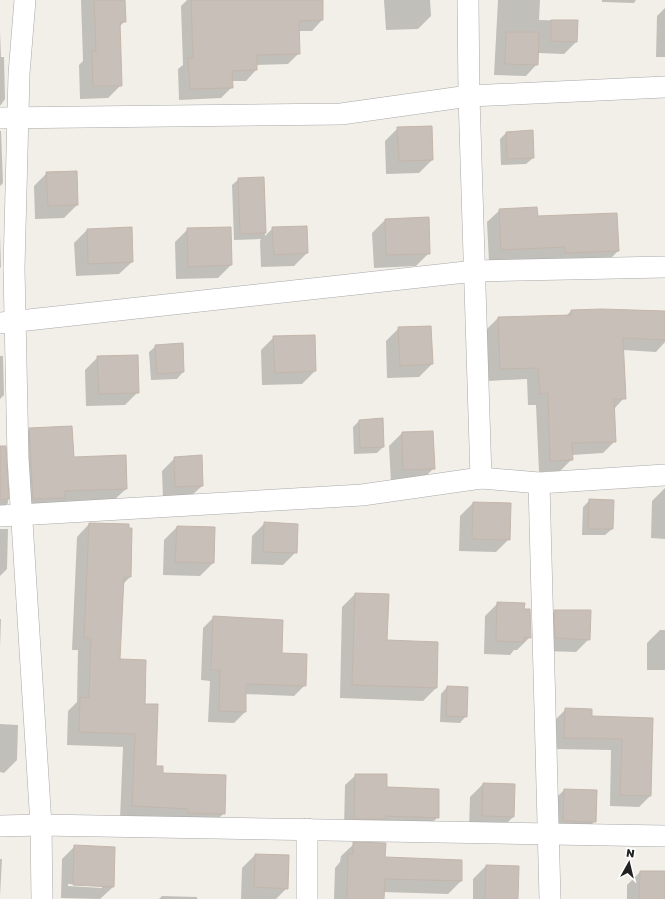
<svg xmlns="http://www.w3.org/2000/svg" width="665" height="899" font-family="'Golos Text',sans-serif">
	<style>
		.shadow { fill: #0003; fill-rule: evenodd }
		.building { fill: #c7bfb8; stroke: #c4b6ab }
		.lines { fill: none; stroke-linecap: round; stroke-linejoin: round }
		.street-casing { stroke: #a9a9a9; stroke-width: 22 }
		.street { stroke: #fff; stroke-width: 21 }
	</style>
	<rect width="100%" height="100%" fill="#f2efe9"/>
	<g class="shadow">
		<path d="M81 0H124L125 21 119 27 121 85 108 98 80 99 79 65 83 61Z"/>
		<path d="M187 0H322V20L312 31H298L299 53 288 64 256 65V70L246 81H232V87L221 98 179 100 178 69 183 65 181 6Z"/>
		<path d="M384 0H430L431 16 418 29 386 30Z"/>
		<path d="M498 0H540L539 20 577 21 576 42 564 54 538 53 537 64 526 76 494 75Z"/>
		<path d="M602 0H636L634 3 602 2Z"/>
		<path d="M665 8V57H656L657 16Z"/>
		<path d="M0 31 1 57H4L5 99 0 106Z"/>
		<path d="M398 128 432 160 419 173 386 174 385 141Z"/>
		<path d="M0 131H1L3 183 0 186Z"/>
		<path d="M506 133 533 158 526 164 501 165 500 139Z"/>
		<path d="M47 173 77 205 64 218 35 219 34 186Z"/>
		<path d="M263 178 265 236 273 228 307 253 294 266 261 267 260 241 261 239 234 240 232 185 239 179Z"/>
		<path d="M500 210 537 217 618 251 605 264 489 262 487 222Z"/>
		<path d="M385 220 429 253 416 266 374 268 372 233Z"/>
		<path d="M188 229 231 265 218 278 176 279 175 242Z"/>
		<path d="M87 230 132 262 119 274 76 276 74 243Z"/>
		<path d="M0 235 1 267 0 268Z"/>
		<path d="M571 311 665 312V342L656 352 623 350 624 398 614 409 615 441 603 453 572 455V459L560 471 539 472 536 405H528L527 379 488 381 486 330 498 318 566 316Z"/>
		<path d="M399 328 432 364 419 377 387 378 386 341Z"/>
		<path d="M274 337 315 371 302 384 262 385 261 350Z"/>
		<path d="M182 345 183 372 177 379 151 380 149 352 156 346Z"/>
		<path d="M0 356H3L4 395 0 399Z"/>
		<path d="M98 357 138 392 125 405 86 406 85 370Z"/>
		<path d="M360 420 383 447 377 453 354 454 353 427Z"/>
		<path d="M30 429 73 458 126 489 114 500 21 510 18 440Z"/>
		<path d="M402 433 434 468 421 481 391 483 389 446Z"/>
		<path d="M0 447H5L8 503 0 511Z"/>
		<path d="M175 458 202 486 189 498 163 500 162 471Z"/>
		<path d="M665 488V539L651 538 652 501Z"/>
		<path d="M590 500 612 529 605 535H582L583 507Z"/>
		<path d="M473 503 509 539 496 552 459 551 460 516Z"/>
		<path d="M265 523 296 552 283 565 251 564 252 536Z"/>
		<path d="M89 524 130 577 123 584 119 660 144 705 155 767 162 774 224 813 211 826 120 819 123 747 67 745 68 711 77 702 78 650H72L77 537Z"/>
		<path d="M177 527 213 563 200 576 163 575 164 540Z"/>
		<path d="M0 529H8L7 569 0 576Z"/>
		<path d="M355 594 386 641 436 688 423 701 340 698 342 607Z"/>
		<path d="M498 603 523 610 530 637 517 650H514L510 655 484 654 485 616Z"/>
		<path d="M555 611 589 639 576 652 543 651 542 624Z"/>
		<path d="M214 617 281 654 305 685 294 696 245 694V712L234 723 208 722 210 681 201 680 203 628Z"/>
		<path d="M0 619H1L0 648Z"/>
		<path d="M660 630H665V670H647V643Z"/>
		<path d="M447 687 466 716 460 723 440 722 441 694Z"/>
		<path d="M566 709 591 717 652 719 650 796 639 807 610 806 611 750 554 749V721Z"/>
		<path d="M0 724 18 725 17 760 4 773 0 772Z"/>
		<path d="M356 775 386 788 438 817 427 828 344 829 345 785Z"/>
		<path d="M483 784 513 817 500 830 469 829 470 797Z"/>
		<path d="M564 790 595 821 582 834 551 833V803Z"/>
		<path d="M354 844 384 858 461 861V881L448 894 383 892V899H334L335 868 340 862 341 856Z"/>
		<path d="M75 846 113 887 100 899 61 898 62 859ZM68 884 102 886V888L68 886Z"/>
		<path d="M255 855 287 888 276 899H241L242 868Z"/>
		<path d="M0 859H2L0 896Z"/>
		<path d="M486 866 517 899H473V879Z"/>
		<path d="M640 872H665V899H627V885Z"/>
		<path d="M162 896 197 897V899H159Z"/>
	</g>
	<g class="building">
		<path d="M94 0H125L126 22H120L122 86H93L92 51H96Z"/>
		<path d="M191 0H323V20L299 21 300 54 257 55V70L232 71 233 88 190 89 188 58H193Z"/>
		<path d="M551 20H578L577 42 551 41Z"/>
		<path d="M506 32H539L538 65 505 64Z"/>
		<path d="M432 126 433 160 399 161 397 127Z"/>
		<path d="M533 130 534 158 507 159 506 132Z"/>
		<path d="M77 171 78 205 48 206 46 172Z"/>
		<path d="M264 177 266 233 240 234 238 178Z"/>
		<path d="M537 207 538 216 617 213 619 251 565 253V247L501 250 499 209Z"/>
		<path d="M429 217 430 254 386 255 385 219Z"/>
		<path d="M307 226 308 253 274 255 272 227Z"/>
		<path d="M132 227 133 262 88 264 87 229Z"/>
		<path d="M231 227 232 265 188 267 187 228Z"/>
		<path d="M602 309 665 311V340L623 338 626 399H614L616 442 572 443 573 460 550 461 548 393 540 394 538 368 500 369 498 317 571 315V310Z"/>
		<path d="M431 326 433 364 400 366 398 327Z"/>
		<path d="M315 335 316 371 275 373 273 336Z"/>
		<path d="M183 343 184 372 157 374 155 345Z"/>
		<path d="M138 355 139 393 99 394 97 356Z"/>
		<path d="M383 418 384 447 360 448 359 420Z"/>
		<path d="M72 426 74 457 126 455 127 489 65 491V498L33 499 29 428Z"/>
		<path d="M433 431 435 469 403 470 402 432Z"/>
		<path d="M0 446H6L9 499 0 500Z"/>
		<path d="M202 455 203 486 175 487 174 457Z"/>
		<path d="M589 499 614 500 613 529H588Z"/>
		<path d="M473 502 511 503 510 540 472 539Z"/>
		<path d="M264 522 298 524 297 553 263 552Z"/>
		<path d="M89 523 129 524V528H132L131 577H124L120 659 146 660 145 704H158L156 766H163V773L226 775 225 814 188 813V809L132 806 135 734 79 732 80 697 89 698 91 638H84Z"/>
		<path d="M177 526 215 527 214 563 175 562Z"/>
		<path d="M355 593 389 594 387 640 438 642 437 688 352 685Z"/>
		<path d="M497 602 525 603 524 609H530L531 638 524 637V642L496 641Z"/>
		<path d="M554 610H591L590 640 555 638Z"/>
		<path d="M213 616 283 620 282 653 307 654 306 686 246 684V712L219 711 220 670H211Z"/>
		<path d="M447 686 468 687 467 717 446 716Z"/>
		<path d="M565 708 592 709V716L653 718 651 796 620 795 622 739 564 738Z"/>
		<path d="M355 774H387V787L439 789V818L386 816V819H354Z"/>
		<path d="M483 783 515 784 514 817 482 816Z"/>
		<path d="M564 789 597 790 596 822 563 821Z"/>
		<path d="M353 842 386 843 385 857 462 860V881L385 879 384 899H347L348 854H353Z"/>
		<path d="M74 845 115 847 114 887 73 885Z"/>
		<path d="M255 854 289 855 288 889 254 887Z"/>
		<path d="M486 865 519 866 518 899H485Z"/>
		<path d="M640 871H665V899H639Z"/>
	</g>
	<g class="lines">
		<defs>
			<g id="street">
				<path d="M25 0 19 74 14 268 18 458 41 825 42 899"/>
				<path d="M468 0 469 96 481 478"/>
				<path d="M0 118 341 114 469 96 665 87"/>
				<path d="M0 323 475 271 665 267"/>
				<path d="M539 483 550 899"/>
				<path d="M0 516 362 495 481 478 539 483 665 475"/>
				<path d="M0 826 41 825 665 836"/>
				<path d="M307 829V899"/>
			</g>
		</defs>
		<use href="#street" class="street-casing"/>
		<use href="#street" class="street"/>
	</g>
	<g transform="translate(629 863) rotate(8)" stroke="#ffffff" stroke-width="3" paint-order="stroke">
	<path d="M0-3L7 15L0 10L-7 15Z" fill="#222222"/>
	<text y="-6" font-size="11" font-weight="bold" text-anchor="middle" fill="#222222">N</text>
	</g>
</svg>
